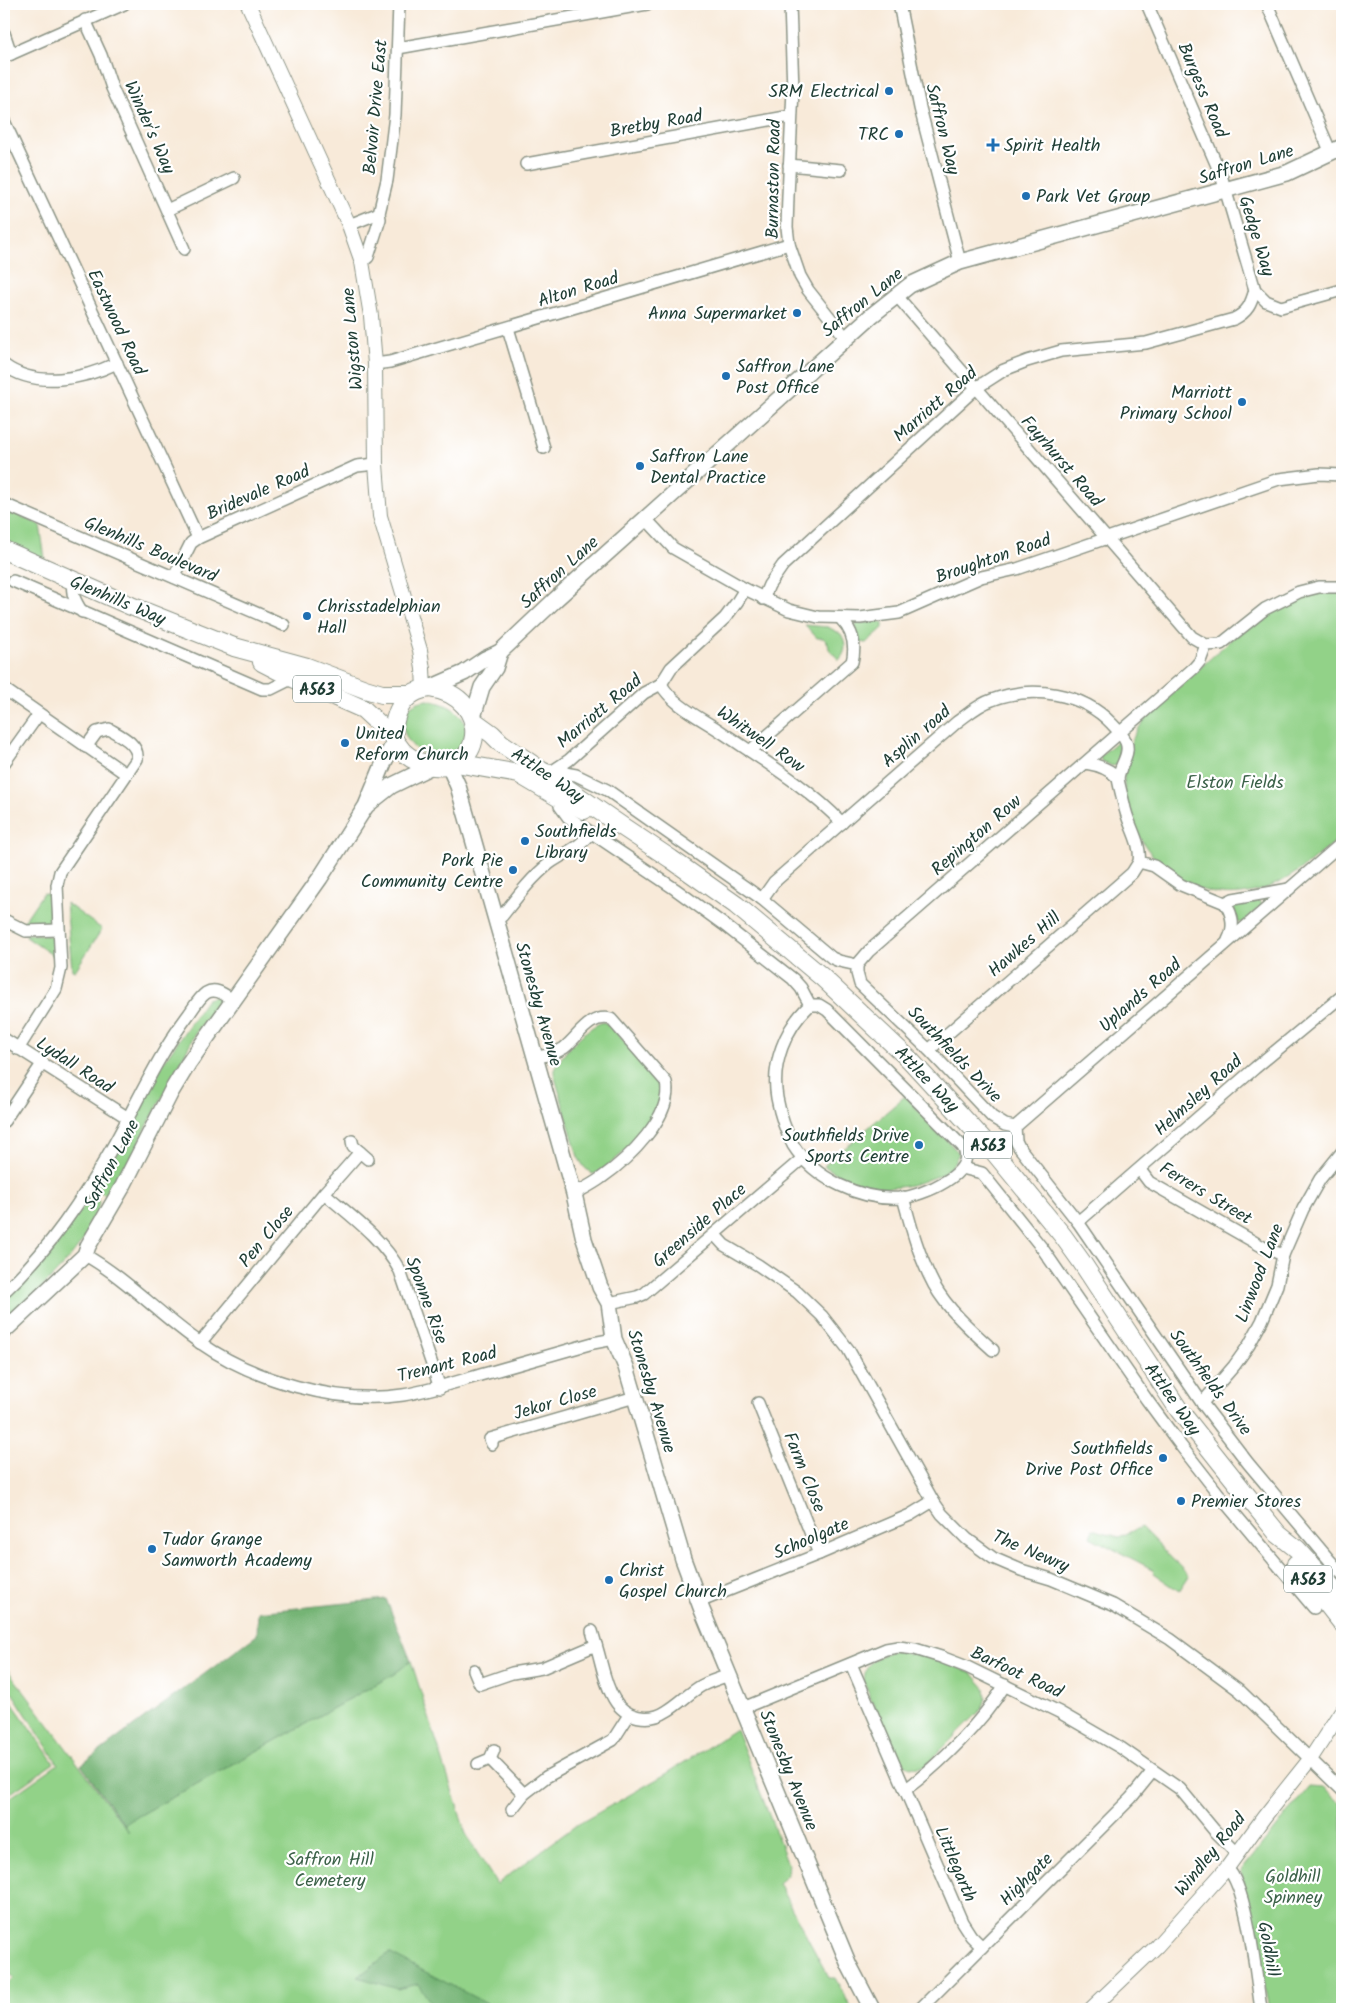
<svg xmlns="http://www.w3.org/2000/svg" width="1346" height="2013" font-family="Kalam,sans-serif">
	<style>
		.green { fill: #92d288; stroke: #58885e }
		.forest { fill: #75b474; stroke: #4a7854 }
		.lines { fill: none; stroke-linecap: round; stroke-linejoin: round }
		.minor-casing { stroke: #8c9486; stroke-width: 14 }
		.tertiary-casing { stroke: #8c9486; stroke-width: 16 }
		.secondary-casing { stroke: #8c9486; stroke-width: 18 }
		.trunk-casing { stroke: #8c9486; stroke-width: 20 }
		.minor { stroke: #fff; stroke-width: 11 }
		.tertiary { stroke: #fff; stroke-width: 14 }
		.secondary { stroke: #fff; stroke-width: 15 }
		.trunk { stroke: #fff; stroke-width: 18 }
		.poi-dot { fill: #1f6fb2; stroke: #fff; stroke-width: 2 }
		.labels { text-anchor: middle; stroke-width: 4.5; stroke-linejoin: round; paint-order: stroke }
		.shield { fill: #fff; stroke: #627771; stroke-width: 1 }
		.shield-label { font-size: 16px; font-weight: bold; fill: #1f3d34 }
		.street-label { font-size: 18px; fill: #1f3d34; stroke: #fff }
		.poi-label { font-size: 18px; fill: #1f3d34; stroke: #fff; text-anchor: start }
		.park-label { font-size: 18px; fill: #3c6249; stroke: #fff }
	</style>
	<rect width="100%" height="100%" fill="#fff"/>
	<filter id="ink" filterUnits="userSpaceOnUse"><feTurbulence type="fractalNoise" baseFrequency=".02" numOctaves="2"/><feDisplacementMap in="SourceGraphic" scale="10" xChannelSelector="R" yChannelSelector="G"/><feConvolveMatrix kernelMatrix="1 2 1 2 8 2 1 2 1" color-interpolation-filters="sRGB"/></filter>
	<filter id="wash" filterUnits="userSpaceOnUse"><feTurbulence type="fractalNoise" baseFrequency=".0096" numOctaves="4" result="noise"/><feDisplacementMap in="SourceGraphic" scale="20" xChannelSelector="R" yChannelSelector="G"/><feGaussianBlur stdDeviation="1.12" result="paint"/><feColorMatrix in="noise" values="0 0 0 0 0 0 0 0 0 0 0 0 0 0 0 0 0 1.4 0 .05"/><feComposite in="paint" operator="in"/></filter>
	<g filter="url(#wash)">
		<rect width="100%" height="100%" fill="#f8ead9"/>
		<g class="green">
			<path d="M4 508 40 525 45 559 4 541Z"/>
			<path d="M1322 591 1342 593V834C1335 844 1323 851 1314 859 1288 881 1256 898 1221 894 1152 885 1104 805 1132 740 1146 710 1179 688 1202 666 1226 645 1259 610 1289 599 1299 595 1311 594 1322 591Z"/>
			<path d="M878 621 883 623V628L866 643 860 642 855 627 856 624Z"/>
			<path d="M805 625 828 627 841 634C847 643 846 653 839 660L829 649 828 643 823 638H817Z"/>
			<path d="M428 700C438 702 452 706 459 714 474 730 461 757 440 757 401 758 387 703 428 700Z"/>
			<path d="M1118 741 1123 747 1117 765 1112 766 1101 761 1100 756Z"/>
			<path d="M43 893 54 896C54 913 59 925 38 926 32 926 28 926 22 924Z"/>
			<path d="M1257 900 1261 902 1262 906 1242 923 1238 922 1233 905Z"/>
			<path d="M66 903 102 929 75 971 72 970Z"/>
			<path d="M27 934C52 935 55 933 58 959L26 937Z"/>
			<path d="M218 996 220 999 195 1034 110 1198 95 1188 114 1157 161 1066 207 999Z"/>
			<path d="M603 1022 610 1025 661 1084 663 1098 644 1133 634 1144 599 1173 592 1174 584 1167 578 1157 554 1074C557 1057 586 1027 603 1022Z"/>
			<path d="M905 1096 959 1153C953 1168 944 1174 929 1179 890 1195 859 1188 824 1166Z"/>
			<path d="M90 1196 99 1201C97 1242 32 1296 4 1324V1299C38 1271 66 1232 90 1196Z"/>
			<path d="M1141 1527 1189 1576 1179 1591 1153 1573 1154 1570 1090 1537 1093 1529 1119 1537Z"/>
			<path d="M891 1651 928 1656 972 1673 985 1688 986 1698 982 1709 925 1766C911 1770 905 1766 895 1756L864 1683C864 1663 874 1658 891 1651Z"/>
			<path d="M411 1661 467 1837 497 1884 575 1826 666 1774 736 1729 788 1864 787 1875 778 1883 829 1978H835L852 2009H4V1986L14 1978 4 1967V1802L58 1764 4 1680V1665L129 1832 124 1824 282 1737 394 1674Z"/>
			<path d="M4 1691 54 1763 4 1798Z"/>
			<path d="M1309 1787 1324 1788 1342 1803V2009H1269L1241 1871Z"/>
		</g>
		<g class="forest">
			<path d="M386 1599 411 1661 394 1674 282 1737 124 1824 81 1765 257 1635 258 1612Z"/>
			<path d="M389 1953 497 2009H435L418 1984 398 1989 358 1977Z"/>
		</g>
	</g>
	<g filter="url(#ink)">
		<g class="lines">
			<defs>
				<g id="minor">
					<path d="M790 4 793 90 788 196 787 227 789 244 800 276 808 290 846 338"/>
					<path d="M899 4 920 108 960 262"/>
					<path d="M1147 4 1221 175 1255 290 1266 301 1281 307 1342 290"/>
					<path d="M1267 4 1331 153"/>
					<path d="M85 20 101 55 112 88 184 249"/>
					<path d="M4 33 11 54"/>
					<path d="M398 48 647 4"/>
					<path d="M4 57 124 4"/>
					<path d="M4 121 198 538"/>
					<path d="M526 164 791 116"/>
					<path d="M789 165 841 170"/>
					<path d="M167 210 234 178"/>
					<path d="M349 225 379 213"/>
					<path d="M362 262 368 257 380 219 379 213 387 180 395 115 399 4"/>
					<path d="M896 295 1192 637 1206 645"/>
					<path d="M508 328 544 448"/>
					<path d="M375 364 390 362 789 244"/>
					<path d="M4 365C36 389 84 379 117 363"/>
					<path d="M4 504 284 625"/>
					<path d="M646 519 673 548 745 589 789 610 818 617 860 618 899 613 981 577 1017 569 1279 479 1319 474 1342 475"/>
					<path d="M174 577 191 543 198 538 357 466 376 464"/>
					<path d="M13 581 262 689H271L293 678"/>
					<path d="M73 581C71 594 75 601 82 612"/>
					<path d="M763 599 769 585 783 565 976 388 1004 370 1027 361 1061 351 1146 343 1234 319C1248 312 1251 304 1255 290"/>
					<path d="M661 684C673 706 703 719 723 733 763 760 809 788 842 823"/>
					<path d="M4 689 126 774"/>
					<path d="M750 751 852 662C856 646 853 631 841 619"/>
					<path d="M4 763 39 714"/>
					<path d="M1086 763C1098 765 1110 769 1118 778"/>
					<path d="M542 769 576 775 607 790 762 899 832 958 839 961 857 965V973L860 984 929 1050 992 1117 1005 1125 1015 1127 1016 1141 1019 1147 1078 1222 1202 1403 1248 1463 1331 1562 1330 1585"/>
					<path d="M554 770 569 760 644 693 661 684 671 668 725 618 737 602 745 589"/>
					<path d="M561 799 560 806 568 817 675 889 723 924 793 979 801 988 810 1005H819L827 1010 963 1147C979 1173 921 1196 901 1198 862 1201 814 1179 793 1145 785 1130 780 1114 777 1098 771 1064 785 1028 810 1005"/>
					<path d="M762 899 774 882 957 722C968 714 979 704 992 700 1032 685 1082 692 1112 724 1117 729 1123 735 1126 742 1131 754 1119 767 1118 778 1118 781 1123 800 1124 804 1127 824 1142 842 1139 862L1154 866 1181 885 1225 903 1233 899 1289 889"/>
					<path d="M1225 903C1233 915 1235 927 1228 940"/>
					<path d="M496 919 502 916C517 897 531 878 550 863 564 853 581 847 591 833"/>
					<path d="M4 920 26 931 58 930"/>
					<path d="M857 965 869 951 1194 668 1200 661 1206 645 1221 644 1265 609 1299 592 1319 587H1342"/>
					<path d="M4 1039 128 1118"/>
					<path d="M18 1049 56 989 61 968 57 885 60 872 137 759C139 744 121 736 109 729L97 732 86 747"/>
					<path d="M929 1050 1132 873 1139 862"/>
					<path d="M534 1058C544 1056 555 1054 564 1048 579 1036 589 1014 611 1019L666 1082C674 1116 627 1160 601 1178 593 1184 583 1189 574 1194"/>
					<path d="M4 1121 42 1064"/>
					<path d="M1015 1127 1342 843"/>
					<path d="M352 1141 353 1146 360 1152"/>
					<path d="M962 1168 982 1173 1042 1248 1147 1400 1181 1446 1224 1501 1314 1608"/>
					<path d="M1140 1170 1149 1182 1263 1247 1283 1255"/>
					<path d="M324 1193C352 1217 382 1238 400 1271L440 1388"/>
					<path d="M903 1197C911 1227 919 1257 934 1285 948 1310 972 1331 993 1350"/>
					<path d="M1078 1222 1255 1068 1342 996"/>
					<path d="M714 1234 724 1245 758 1265 797 1292 822 1316 848 1349 933 1501 942 1514 967 1539 993 1558 1021 1570 1051 1579 1113 1605 1170 1639 1239 1690 1342 1790"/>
					<path d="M85 1255C126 1278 160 1315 199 1342 253 1380 337 1405 403 1395 433 1390 462 1380 491 1372 525 1362 559 1353 593 1343L614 1339"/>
					<path d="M4 1292C49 1250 83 1199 113 1146 138 1101 158 1055 189 1014 194 1007 199 998 206 993 216 987 225 995 233 1000"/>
					<path d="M609 1303 637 1297 644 1294 803 1158"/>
					<path d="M200 1343 324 1193 360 1152 368 1159"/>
					<path d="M758 1403 819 1554"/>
					<path d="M1202 1403 1234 1366 1249 1345 1262 1321 1277 1285 1283 1255 1303 1209 1320 1179 1342 1152"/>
					<path d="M492 1444 490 1439 635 1397"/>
					<path d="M1331 1562 1342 1574"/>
					<path d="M699 1602 819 1554 910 1515 933 1501"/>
					<path d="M592 1631 596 1645"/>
					<path d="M851 1664 962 1922 971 1936 982 1947"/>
					<path d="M474 1670 480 1684 512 1673 542 1668 596 1645C602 1663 604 1683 614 1699 625 1718 649 1723 667 1711 679 1704 689 1693 701 1686 710 1681 720 1678 730 1675"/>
					<path d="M743 1708 886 1649 898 1647 915 1649 941 1657 967 1667 1059 1712 1121 1748 1180 1789 1214 1830 1238 1854"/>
					<path d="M490 1759 524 1794 546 1777 613 1740 629 1715"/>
					<path d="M478 1764 490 1759 494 1750"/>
					<path d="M905 1790C940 1764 982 1722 1005 1685"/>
					<path d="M512 1809 524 1794"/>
					<path d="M1227 1868C1248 1888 1256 1978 1261 2009"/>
					<path d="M920 2009 1131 1798 1153 1771"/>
				</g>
				<g id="tertiary">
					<path d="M248 4 349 225 362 262 371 316 375 364 376 464 380 516 420 650 423 669 424 689"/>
					<path d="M1091 2009 1157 1946 1227 1868 1264 1817 1311 1758 1342 1710"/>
				</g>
				<g id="secondary">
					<path d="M430 688 464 673 485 659 500 652 556 599 871 316 910 285 960 262 1287 173 1342 147"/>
					<path d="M473 717 482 687 495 668 500 652"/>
					<path d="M449 766 458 786 574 1194 584 1239 600 1287 609 1303 614 1339 626 1367 683 1559 702 1610 849 1965 872 2009"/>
					<path d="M367 805 391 786 432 766"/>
					<path d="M4 1331 85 1255 88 1246 123 1186 171 1092 188 1064 320 878 366 806 385 760 395 741"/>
				</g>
				<g id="trunk">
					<path d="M4 550 131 606 234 647 307 667 365 689 382 694H411"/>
					<path d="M262 662 293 678 363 709 394 738"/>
					<path d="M430 688C496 697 483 782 425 764 414 761 403 754 397 744 393 739 393 733 394 726 397 705 409 690 430 688Z"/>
					<path d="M474 721 492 734 501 743 623 827 671 859 736 905 822 977 910 1060 990 1147 1063 1236 1081 1261 1179 1410 1244 1492 1278 1534 1297 1549 1342 1598"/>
					<path d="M456 763 519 774 561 799 584 810"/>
					<path d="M1296 1564 1342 1623"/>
				</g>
			</defs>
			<use href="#minor" class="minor-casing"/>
			<use href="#tertiary" class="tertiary-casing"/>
			<use href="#secondary" class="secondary-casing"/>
			<use href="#trunk" class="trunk-casing"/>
			<use href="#minor" class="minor"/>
			<use href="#tertiary" class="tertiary"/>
			<use href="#secondary" class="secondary"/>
			<use href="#trunk" class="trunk"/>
		</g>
	</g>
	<g class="poi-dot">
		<circle cx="889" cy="91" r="5"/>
		<circle cx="899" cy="134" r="5"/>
		<path d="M990.5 137.5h5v5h5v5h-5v5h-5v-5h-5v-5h5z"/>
		<circle cx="1026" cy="196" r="5"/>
		<circle cx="797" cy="313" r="5"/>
		<circle cx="726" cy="376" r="5"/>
		<circle cx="1242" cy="402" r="5"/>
		<circle cx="640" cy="466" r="5"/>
		<circle cx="307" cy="616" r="5"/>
		<circle cx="345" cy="743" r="5"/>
		<circle cx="525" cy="841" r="5"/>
		<circle cx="513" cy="870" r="5"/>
		<circle cx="919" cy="1145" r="5"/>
		<circle cx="1163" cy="1458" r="5"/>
		<circle cx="1181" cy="1501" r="5"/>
		<circle cx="152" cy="1549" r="5"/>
		<circle cx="609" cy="1580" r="5"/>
	</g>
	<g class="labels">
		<g class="shield">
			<rect x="293" y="675.5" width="48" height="27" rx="4"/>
			<rect x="964" y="1131.5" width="48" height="27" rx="4"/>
			<rect x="1284" y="1565.5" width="48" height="27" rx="4"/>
		</g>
		<g class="shield-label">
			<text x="317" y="695">A563</text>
			<text x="988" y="1151">A563</text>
			<text x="1308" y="1585">A563</text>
		</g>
		<g class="street-label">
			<text transform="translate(1203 90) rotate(67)" y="6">Burgess Road</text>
			<text transform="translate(375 107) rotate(-85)" y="6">Belvoir Drive East</text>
			<text transform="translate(656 123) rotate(-10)" y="6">Bretby Road</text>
			<text transform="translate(150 127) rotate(66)" y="6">Winder's Way</text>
			<text transform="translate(943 129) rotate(76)" y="6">Saffron Way</text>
			<text transform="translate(1246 164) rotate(-17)" y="6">Saffron Lane</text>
			<text transform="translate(773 179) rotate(-89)" y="6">Burnaston Road</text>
			<text transform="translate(1257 236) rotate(73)" y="6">Gedge Way</text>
			<text transform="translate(578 289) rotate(-17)" y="6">Alton Road</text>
			<text transform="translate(862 302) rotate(-39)" y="6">Saffron Lane</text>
			<text transform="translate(117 322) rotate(65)" y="6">Eastwood Road</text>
			<text transform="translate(352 339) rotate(-95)" y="6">Wigston Lane</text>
			<text transform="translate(935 404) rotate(-41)" y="6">Marriott Road</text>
			<text transform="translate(1062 461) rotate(49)" y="6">Fayrhurst Road</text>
			<text transform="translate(258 492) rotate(-24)" y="6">Bridevale Road</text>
			<text transform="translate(151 549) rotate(23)" y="6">Glenhills Boulevard</text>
			<text transform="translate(993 558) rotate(-19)" y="6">Broughton Road</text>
			<text transform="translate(559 572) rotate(-42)" y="6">Saffron Lane</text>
			<text transform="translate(118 600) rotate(23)" y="6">Glenhills Way</text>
			<text transform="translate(599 711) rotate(-40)" y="6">Marriott Road</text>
			<text transform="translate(916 736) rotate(-41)" y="6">Asplin road</text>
			<text transform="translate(761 739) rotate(35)" y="6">Whitwell Row</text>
			<text transform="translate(548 775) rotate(34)" y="6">Attlee Way</text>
			<text transform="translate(976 835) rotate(-41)" y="6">Repington Row</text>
			<text transform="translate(1024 944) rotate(-41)" y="6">Hawkes Hill</text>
			<text transform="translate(1140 995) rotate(-41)" y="6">Uplands Road</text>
			<text transform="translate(539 1004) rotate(74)" y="6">Stonesby Avenue</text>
			<text transform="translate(955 1054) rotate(46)" y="6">Southfields Drive</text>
			<text transform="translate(75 1065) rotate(33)" y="6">Lydall Road</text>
			<text transform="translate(927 1079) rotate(46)" y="6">Attlee Way</text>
			<text transform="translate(1198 1095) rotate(-42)" y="6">Helmsley Road</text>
			<text transform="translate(111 1164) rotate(-62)" y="6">Saffron Lane</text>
			<text transform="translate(1206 1193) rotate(31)" y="6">Ferrers Street</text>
			<text transform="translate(699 1225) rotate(-41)" y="6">Greenside Place</text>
			<text transform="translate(266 1236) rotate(-50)" y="6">Pen Close</text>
			<text transform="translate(1259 1273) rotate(-69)" y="6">Linwood Lane</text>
			<text transform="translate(427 1300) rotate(70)" y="6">Sponne Rise</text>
			<text transform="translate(447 1364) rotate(-14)" y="6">Trenant Road</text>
			<text transform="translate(1211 1382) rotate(54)" y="6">Southfields Drive</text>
			<text transform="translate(652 1391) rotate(73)" y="6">Stonesby Avenue</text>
			<text transform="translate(1173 1399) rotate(55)" y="6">Attlee Way</text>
			<text transform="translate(555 1402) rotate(-16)" y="6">Jekor Close</text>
			<text transform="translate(805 1472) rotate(68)" y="6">Farm Close</text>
			<text transform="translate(811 1538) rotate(-23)" y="6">Schoolgate</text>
			<text transform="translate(1031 1551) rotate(23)" y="6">The Newry</text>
			<text transform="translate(1017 1672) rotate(25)" y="6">Barfoot Road</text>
			<text transform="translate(789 1770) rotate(68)" y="6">Stonesby Avenue</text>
			<text transform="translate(1210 1854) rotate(-51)" y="6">Windley Road</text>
			<text transform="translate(956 1864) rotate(67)" y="6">Littlegarth</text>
			<text transform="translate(1026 1879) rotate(-45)" y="6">Highgate</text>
			<text transform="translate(1269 1949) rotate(80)" y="6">Goldhill</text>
		</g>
		<g class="poi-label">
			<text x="879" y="97" text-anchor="end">SRM Electrical</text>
			<text x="889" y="140" text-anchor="end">TRC</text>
			<text x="1004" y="151">Spirit Health</text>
			<text x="1036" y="202">Park Vet Group</text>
			<text x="787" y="319" text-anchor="end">Anna Supermarket</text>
			<text x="736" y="372">Saffron Lane<tspan x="736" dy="21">Post Office</tspan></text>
			<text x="1232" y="398" text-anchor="end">Marriott<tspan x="1232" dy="21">Primary School</tspan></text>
			<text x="650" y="462">Saffron Lane<tspan x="650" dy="21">Dental Practice</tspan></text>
			<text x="317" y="612">Chrisstadelphian<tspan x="317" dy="21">Hall</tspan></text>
			<text x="355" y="739">United<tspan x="355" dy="21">Reform Church</tspan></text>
			<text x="535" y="837">Southfields<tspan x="535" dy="21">Library</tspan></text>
			<text x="503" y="866" text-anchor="end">Pork Pie<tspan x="503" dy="21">Community Centre</tspan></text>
			<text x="909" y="1141" text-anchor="end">Southfields Drive<tspan x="909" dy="21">Sports Centre</tspan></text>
			<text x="1153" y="1454" text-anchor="end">Southfields<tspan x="1153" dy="21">Drive Post Office</tspan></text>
			<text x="1191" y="1507">Premier Stores</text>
			<text x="162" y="1545">Tudor Grange<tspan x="162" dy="21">Samworth Academy</tspan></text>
			<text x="619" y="1576">Christ<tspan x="619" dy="21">Gospel Church</tspan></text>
		</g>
		<g class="park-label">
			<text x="1235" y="788">Elston Fields</text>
			<text x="330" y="1865">Saffron Hill<tspan x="330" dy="21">Cemetery</tspan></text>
			<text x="1293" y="1882">Goldhill<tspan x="1293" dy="21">Spinney</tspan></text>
		</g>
	</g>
	<rect width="1346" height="2013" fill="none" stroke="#fff" stroke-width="20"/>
</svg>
